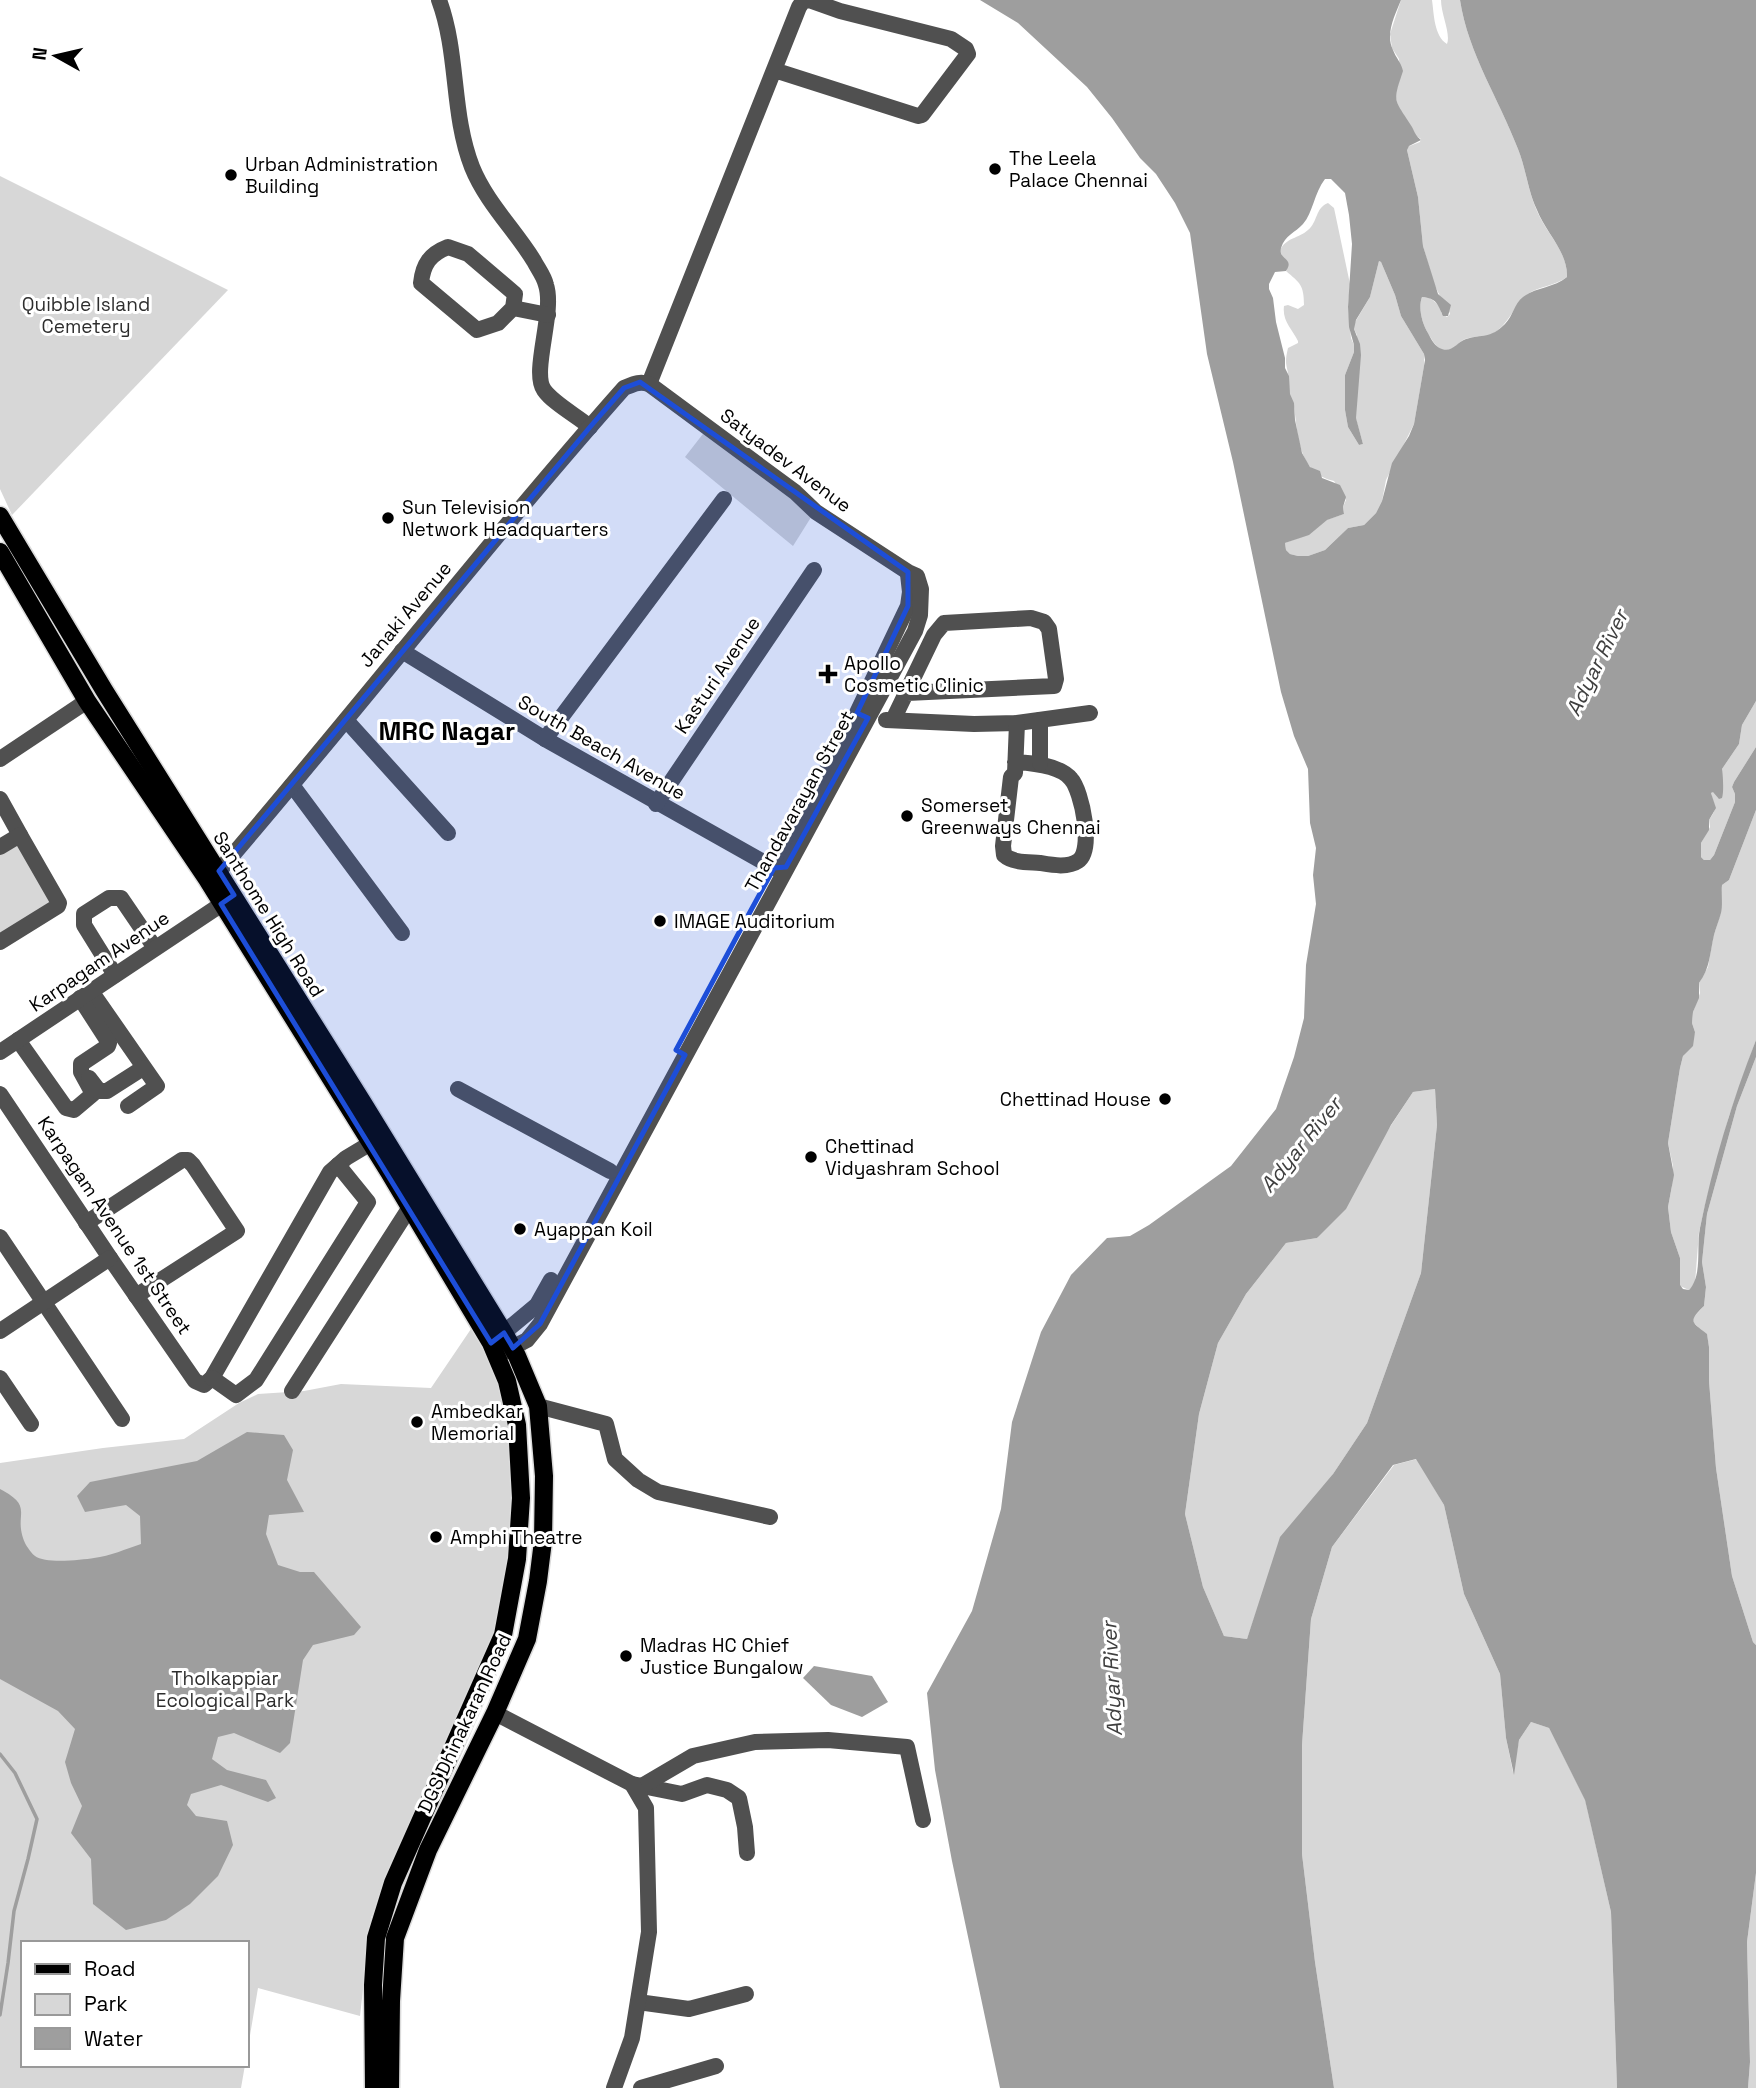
<svg xmlns="http://www.w3.org/2000/svg" width="1756" height="2088" font-family="'Space Grotesk',sans-serif">
	<style>
		.green { fill: #d7d7d7 }
		.water { fill: #9e9e9e; fill-rule: evenodd }
		.lines { fill: none; stroke-linecap: round; stroke-linejoin: round }
		.stream { stroke: #9e9e9e; stroke-width: 3.5 }
		.major-casing { stroke: #dbdbdb; stroke-width: 21 }
		.minor { stroke: #505050; stroke-width: 16 }
		.major { stroke: #000; stroke-width: 18 }
		.marked { fill: #1d4ed8; fill-opacity: 0.2; stroke: #1d4ed8; stroke-width: 5; stroke-linejoin: round }
		.poi-dot { fill: #000; stroke: #fff; stroke-width: 2.5 }
		.labels { text-anchor: middle; stroke-width: 6; stroke-linejoin: round; paint-order: stroke }
		.poi-label { font-size: 19px; fill: #000; stroke: #fff; text-anchor: start }
		.park-label { font-size: 19px; fill: #2e2e2e; stroke: #fff }
		.street-label { font-size: 19px; fill: #000; stroke: #fff }
		.water-label { font-size: 21px; font-style: italic; fill: #3f3f3f; stroke: #fff }
		.district-label { font-size: 26px; font-weight: bold; fill: #000; stroke: #fff }
	</style>
	<rect width="100%" height="100%" fill="#fff"/>
	<g class="green">
		<path d="M1401 0H1432C1434 14 1434 36 1447 44 1451 34 1441 14 1441 0H1460C1468 53 1499 99 1518 149 1526 169 1528 191 1537 211 1546 233 1568 252 1567 277 1555 286 1539 286 1528 294 1513 306 1509 325 1492 334 1483 338 1474 336 1465 339 1460 341 1457 346 1452 349 1440 355 1433 342 1428 333 1422 323 1418 308 1422 297L1430 298 1441 307V313L1447 317 1450 314 1445 301 1441 298 1434 284 1423 246 1418 197 1407 150V147L1420 142 1421 139 1416 136 1398 106 1395 95 1400 78 1399 59 1392 48 1390 34Z"/>
		<path d="M0 176 228 290 12 515 0 489Z"/>
		<path d="M1328 203 1334 208 1350 284 1348 307 1351 338 1354 345V352L1345 375V410L1348 427 1359 445 1363 444 1356 419 1357 335 1354 329V324L1370 297 1379 261 1381 262 1395 295 1401 316 1424 354V366L1414 424 1386 480 1382 501 1376 513 1364 525 1348 528 1325 550 1308 556H1298L1290 554 1286 550 1285 543 1309 534 1326 520 1344 514 1343 507 1346 500 1334 481C1298 473 1298 436 1294 406 1292 396 1293 405 1290 396 1288 391 1289 385 1289 379 1287 364 1284 365 1288 348L1298 343V341C1292 329 1282 321 1284 306L1288 305 1298 309 1304 305C1304 285 1300 283 1286 271L1287 270 1280 250C1287 237 1298 239 1308 230 1318 222 1315 208 1328 203Z"/>
		<path d="M706 430 815 511 793 546 685 457Z"/>
		<path d="M1756 701V747L1734 782 1732 787 1735 794V802L1714 855 1710 860H1704L1701 857V843L1710 827 1709 820C1719 806 1714 807 1711 793L1722 783V769L1739 744 1742 725Z"/>
		<path d="M1756 810V1040L1729 1116 1706 1201 1699 1232 1695 1283 1689 1290 1680 1286V1258L1671 1232 1668 1207 1672 1186 1673 1166 1668 1143 1680 1068 1683 1056 1688 1050 1695 1032 1692 1023 1693 1012 1700 993 1699 983 1708 967 1713 938 1721 912 1720 898 1722 885 1729 880Z"/>
		<path d="M20 838 55 906 0 940V849Z"/>
		<path d="M1756 1057V1645L1753 1642 1732 1576 1716 1468 1709 1381V1347L1707 1335 1694 1323 1692 1319 1704 1306 1706 1287 1702 1262 1707 1214 1737 1106Z"/>
		<path d="M1435 1089 1437 1125 1421 1273 1367 1423 1333 1474 1257 1610 1247 1639 1224 1636 1203 1587 1185 1514 1199 1414 1218 1343 1246 1294 1286 1243 1317 1238 1413 1092Z"/>
		<path d="M473 1326 497 1377 509 1436 515 1492 510 1563 493 1637 371 1918 360 2016 258 1988 247 2053V1943H23V2065H245L241 2088H0V1463L103 1448 184 1439 239 1403 258 1394 304 1391 341 1384 431 1388Z"/>
		<path d="M1417 1459 1444 1505 1464 1594 1500 1674 1506 1738 1513 1772 1519 1740 1531 1722 1549 1728 1585 1799 1611 1912 1617 2088H1334L1315 1962 1302 1854V1745L1311 1619 1332 1547 1394 1465Z"/>
		<path d="M1756 1873V2088H1748L1750 2062 1747 1942Z"/>
	</g>
	<g class="water">
		<path d="M980 0H1401C1395 15 1385 34 1393 50 1396 58 1401 62 1403 71 1392 104 1394 98 1412 127 1415 133 1416 136 1421 140L1409 146 1407 150 1418 197 1423 246 1438 294 1451 305 1448 316H1443C1438 305 1437 298 1422 297 1418 308 1422 323 1428 333 1431 339 1435 347 1442 349 1452 353 1457 342 1466 339 1483 334 1490 339 1505 324 1513 316 1514 304 1523 297 1536 287 1554 288 1567 277 1568 252 1546 233 1537 210 1528 191 1526 169 1518 149 1499 99 1468 53 1460 0H1756V701L1742 725 1739 744 1722 769C1723 775 1724 792 1722 798L1719 799 1713 792 1711 793 1716 808 1709 820V830L1701 843V857L1704 860H1710L1714 855 1735 802V794L1732 787 1734 782 1756 747V810L1729 880 1722 885C1721 894 1723 904 1721 913 1719 920 1716 928 1714 935 1710 952 1710 969 1699 983V998L1693 1012 1692 1023 1695 1032 1693 1046 1683 1056 1680 1068 1668 1143 1674 1175 1668 1207 1671 1232 1680 1258V1285L1683 1289 1689 1290C1703 1275 1696 1247 1700 1228 1713 1164 1732 1101 1756 1040V1057L1737 1106 1707 1214 1702 1262 1706 1287 1704 1306C1688 1322 1691 1321 1707 1334L1709 1347V1381L1716 1468 1732 1576 1753 1642 1756 1645V1873L1747 1942 1750 2062 1748 2088H1617L1611 1912 1585 1800 1549 1728 1531 1722 1519 1740 1514 1775 1506 1738 1500 1674 1464 1594 1444 1505 1416 1459 1393 1465 1332 1547 1311 1619 1302 1745V1854L1315 1962 1334 2088H1000L952 1861 935 1770 927 1693 972 1611 1001 1509 1012 1422 1041 1332 1071 1275 1107 1238 1130 1236 1149 1225 1231 1166 1276 1109 1294 1057 1304 1018 1306 965 1316 904 1313 875 1316 848 1310 823 1308 769 1294 736 1281 692 1233 462 1207 354 1190 233 1175 203 1156 174 1140 158 1112 118 1087 87 1018 23ZM1325 179H1331L1345 193 1349 215 1352 244 1348 307 1349 327 1354 345V352L1345 375V410L1348 427 1359 445 1363 444 1356 418 1361 355 1360 344 1354 329 1356 320 1370 297 1379 261 1381 262 1395 295 1401 316 1424 354 1425 360 1414 424 1409 436 1392 463 1382 501 1376 513 1364 525 1348 528 1325 550 1308 556H1298L1290 554 1286 550 1285 543 1309 535 1327 520 1344 514 1343 507 1346 497 1340 485 1322 478 1320 471 1310 467 1302 453 1295 420 1294 403 1290 394 1289 376 1285 368V358L1276 322 1273 298 1269 289V284L1275 272 1286 271C1295 258 1278 260 1281 248 1285 235 1295 233 1303 224 1313 213 1314 193 1325 179ZM1435 1089 1437 1125 1421 1273 1367 1423 1333 1474 1280 1537 1247 1639 1224 1636 1203 1587 1185 1514 1199 1414 1218 1343 1246 1294 1286 1243 1317 1238 1346 1209 1391 1125 1413 1092Z"/>
		<path d="M247 1432 284 1435 293 1450 287 1480 304 1512 269 1515 266 1534 278 1565 300 1572H314L361 1627 354 1635 313 1645 303 1660 290 1743 280 1753 234 1733 218 1737 212 1759 227 1770 266 1780 276 1798 268 1802 221 1785 191 1794 187 1805 196 1816 227 1821 233 1845 218 1876 190 1904 166 1920 126 1930 93 1904 91 1859 71 1833 82 1806 71 1783 65 1762 75 1729 58 1711 0 1679V1489C36 1508 12 1513 25 1543 27 1547 32 1554 35 1556 45 1564 81 1560 94 1558 110 1556 126 1549 141 1544L140 1516 126 1505 85 1512 77 1496 90 1482 197 1461Z"/>
		<path d="M814 1666 872 1676 888 1702 862 1717 831 1705 803 1678Z"/>
	</g>
	<g class="lines">
		<path class="stream" d="M0 1754 15 1773 37 1819 28 1859 14 1911 8 1963 0 2015"/>
		<defs>
			<g id="major">
				<path d="M0 516 104 690 363 1103 504 1333 517 1356 538 1406 544 1476 543 1541 538 1581 527 1639 495 1713 428 1850 395 1938 391 2001 390 2088"/>
				<path d="M0 552 87 701 207 879 389 1172 491 1343 507 1381 517 1425 521 1498 517 1559 503 1635 393 1883 376 1938 373 1985 374 2088"/>
			</g>
		</defs>
		<use href="#major" class="major-casing"/>
		<g class="minor">
			<path d="M439 0C459 54 451 113 472 167 486 202 515 230 534 261 538 269 544 276 546 285 555 312 531 372 544 390 553 403 577 416 590 427"/>
			<path d="M513 308 515 294 468 254 448 247C430 254 423 264 421 283L477 330 498 323 513 308 548 315"/>
			<path d="M649 384 799 7 803 1 809 0 840 11 951 39 966 49 968 54 922 115 918 116 774 70"/>
			<path d="M402 651 545 739 774 868H784"/>
			<path d="M346 720 448 833"/>
			<path d="M886 720 974 724 1017 723 1090 713"/>
			<path d="M893 720 934 635 944 623 1031 618 1044 622 1049 629 1056 679 1054 686 907 693"/>
			<path d="M545 739 724 499"/>
			<path d="M0 759 87 701"/>
			<path d="M1015 762C1031 763 1060 765 1071 779 1082 791 1094 851 1078 861 1068 868 1052 865 1040 863 1028 862 1013 863 1004 855L1003 846 1011 777 1015 773 1017 723"/>
			<path d="M1040 763V720"/>
			<path d="M292 785 402 933"/>
			<path d="M0 799 20 835"/>
			<path d="M656 804 814 570"/>
			<path d="M0 847 20 835 59 903 58 906 0 942"/>
			<path d="M775 866 857 713 908 606 910 592 908 574"/>
			<path d="M209 878 219 871C356 712 485 545 624 388 634 384 639 381 649 384L795 492 816 512 908 572 917 576 921 589 920 615 915 631 868 718 540 1324 527 1340 502 1353"/>
			<path d="M115 975 84 925V914L109 898H121L155 948"/>
			<path d="M91 991 157 1086 128 1106"/>
			<path d="M18 1040 66 1108 74 1110 93 1094 81 1072V1064L108 1046 109 1043 80 998"/>
			<path d="M0 1052 231 898"/>
			<path d="M89 1078 99 1091H107L143 1068"/>
			<path d="M458 1089 610 1171"/>
			<path d="M0 1094 110 1258 195 1381 204 1385 212 1378 330 1172 346 1158 371 1143"/>
			<path d="M86 1223 182 1160H188L193 1165 237 1231 136 1296"/>
			<path d="M0 1237 122 1419"/>
			<path d="M0 1331 110 1258"/>
			<path d="M496 1339 537 1305 551 1280"/>
			<path d="M0 1378 31 1424"/>
			<path d="M212 1378 236 1395 256 1380 368 1202 338 1165"/>
			<path d="M292 1391 410 1207"/>
			<path d="M538 1406 606 1424 615 1459 638 1480 658 1492 770 1517"/>
			<path d="M495 1713 632 1784 682 1794 707 1785 727 1790 739 1798 745 1827 747 1853"/>
			<path d="M642 1786 693 1756 755 1742 828 1740 907 1747 923 1820"/>
			<path d="M638 2002 689 2009 746 1994"/>
			<path d="M614 2088 632 2038 649 1932 646 1808 632 1784"/>
			<path d="M641 2088 716 2066"/>
		</g>
		<use href="#major" class="major"/>
	</g>
	<path class="marked" d="M640 382 908 572V606L857 713 868 718 786 867 774 868 750 912 676 1050 685 1055 540 1324 513 1348 504 1333 491 1343 221 904 234 895 219 871 590 427 624 388Z"/>
	<g class="poi-dot">
		<circle cx="995" cy="169" r="7"/>
		<circle cx="231" cy="175" r="7"/>
		<circle cx="388" cy="518" r="7"/>
		<path d="M824.5 663.5h7v7h7v7h-7v7h-7v-7h-7v-7h7z"/>
		<circle cx="907" cy="816" r="7"/>
		<circle cx="660" cy="921" r="7"/>
		<circle cx="1165" cy="1099" r="7"/>
		<circle cx="811" cy="1157" r="7"/>
		<circle cx="520" cy="1229" r="7"/>
		<circle cx="417" cy="1422" r="7"/>
		<circle cx="436" cy="1537" r="7"/>
		<circle cx="626" cy="1656" r="7"/>
	</g>
	<g class="labels">
		<g class="poi-label">
			<text x="1009" y="165">The Leela<tspan x="1009" dy="22">Palace Chennai</tspan></text>
			<text x="245" y="171">Urban Administration<tspan x="245" dy="22">Building</tspan></text>
			<text x="402" y="514">Sun Television<tspan x="402" dy="22">Network Headquarters</tspan></text>
			<text x="844" y="670">Apollo<tspan x="844" dy="22">Cosmetic Clinic</tspan></text>
			<text x="921" y="812">Somerset<tspan x="921" dy="22">Greenways Chennai</tspan></text>
			<text x="674" y="928">IMAGE Auditorium</text>
			<text x="1151" y="1106" text-anchor="end">Chettinad House</text>
			<text x="825" y="1153">Chettinad<tspan x="825" dy="22">Vidyashram School</tspan></text>
			<text x="534" y="1236">Ayappan Koil</text>
			<text x="431" y="1418">Ambedkar<tspan x="431" dy="22">Memorial</tspan></text>
			<text x="450" y="1544">Amphi Theatre</text>
			<text x="640" y="1652">Madras HC Chief<tspan x="640" dy="22">Justice Bungalow</tspan></text>
		</g>
		<g class="park-label">
			<text x="86" y="311">Quibble Island<tspan x="86" dy="22">Cemetery</tspan></text>
			<text x="225" y="1685">Tholkappiar<tspan x="225" dy="22">Ecological Park</tspan></text>
		</g>
		<g class="street-label">
			<text transform="translate(786 460) rotate(37)" y="7">Satyadev Avenue</text>
			<text transform="translate(405 614) rotate(-50)" y="7">Janaki Avenue</text>
			<text transform="translate(717 675) rotate(-56)" y="7">Kasturi Avenue</text>
			<text transform="translate(602 747) rotate(30)" y="7">South Beach Avenue</text>
			<text transform="translate(799 801) rotate(-61)" y="7">Thandavarayan Street</text>
			<text transform="translate(269 914) rotate(58)" y="7">Santhome High Road</text>
			<text transform="translate(99 961) rotate(-34)" y="7">Karpagam Avenue</text>
			<text transform="translate(115 1225) rotate(56)" y="7">Karpagam Avenue 1st Street</text>
			<text transform="translate(464 1723) rotate(-65)" y="7">DGS Dhinakaran Road</text>
		</g>
		<g class="water-label">
			<text transform="translate(1597 663) rotate(-64)" y="7">Adyar River</text>
			<text transform="translate(1301 1145) rotate(-51)" y="7">Adyar River</text>
			<text transform="translate(1112 1679) rotate(-93)" y="7">Adyar River</text>
		</g>
		<g class="district-label">
			<text x="447" y="740">MRC Nagar</text>
		</g>
	</g>
	<rect x="21" y="1941" width="228" height="126" fill="#ffffff" stroke="#999999" stroke-width="2"/>
	<rect x="35" y="1964" width="35" height="10" fill="#000000" stroke="#999999" stroke-width="2"/>
	<text x="84" y="1976" font-size="21" fill="#000000">Road</text>
	<rect x="35" y="1994" width="35" height="21" fill="#d7d7d7" stroke="#999999" stroke-width="2"/>
	<text x="84" y="2011" font-size="21" fill="#000000">Park</text>
	<rect x="35" y="2028" width="35" height="21" fill="#9e9e9e" stroke="#999999" stroke-width="2"/>
	<text x="84" y="2046" font-size="21" fill="#000000">Water</text>
	<g transform="translate(56 56) rotate(278)" stroke="#ffffff" stroke-width="5" paint-order="stroke">
	<path d="M0-5L12 26L0 18L-12 26Z" fill="#000000"/>
	<text y="-10" font-size="19" font-weight="bold" text-anchor="middle" fill="#000000">N</text>
	</g>
</svg>
